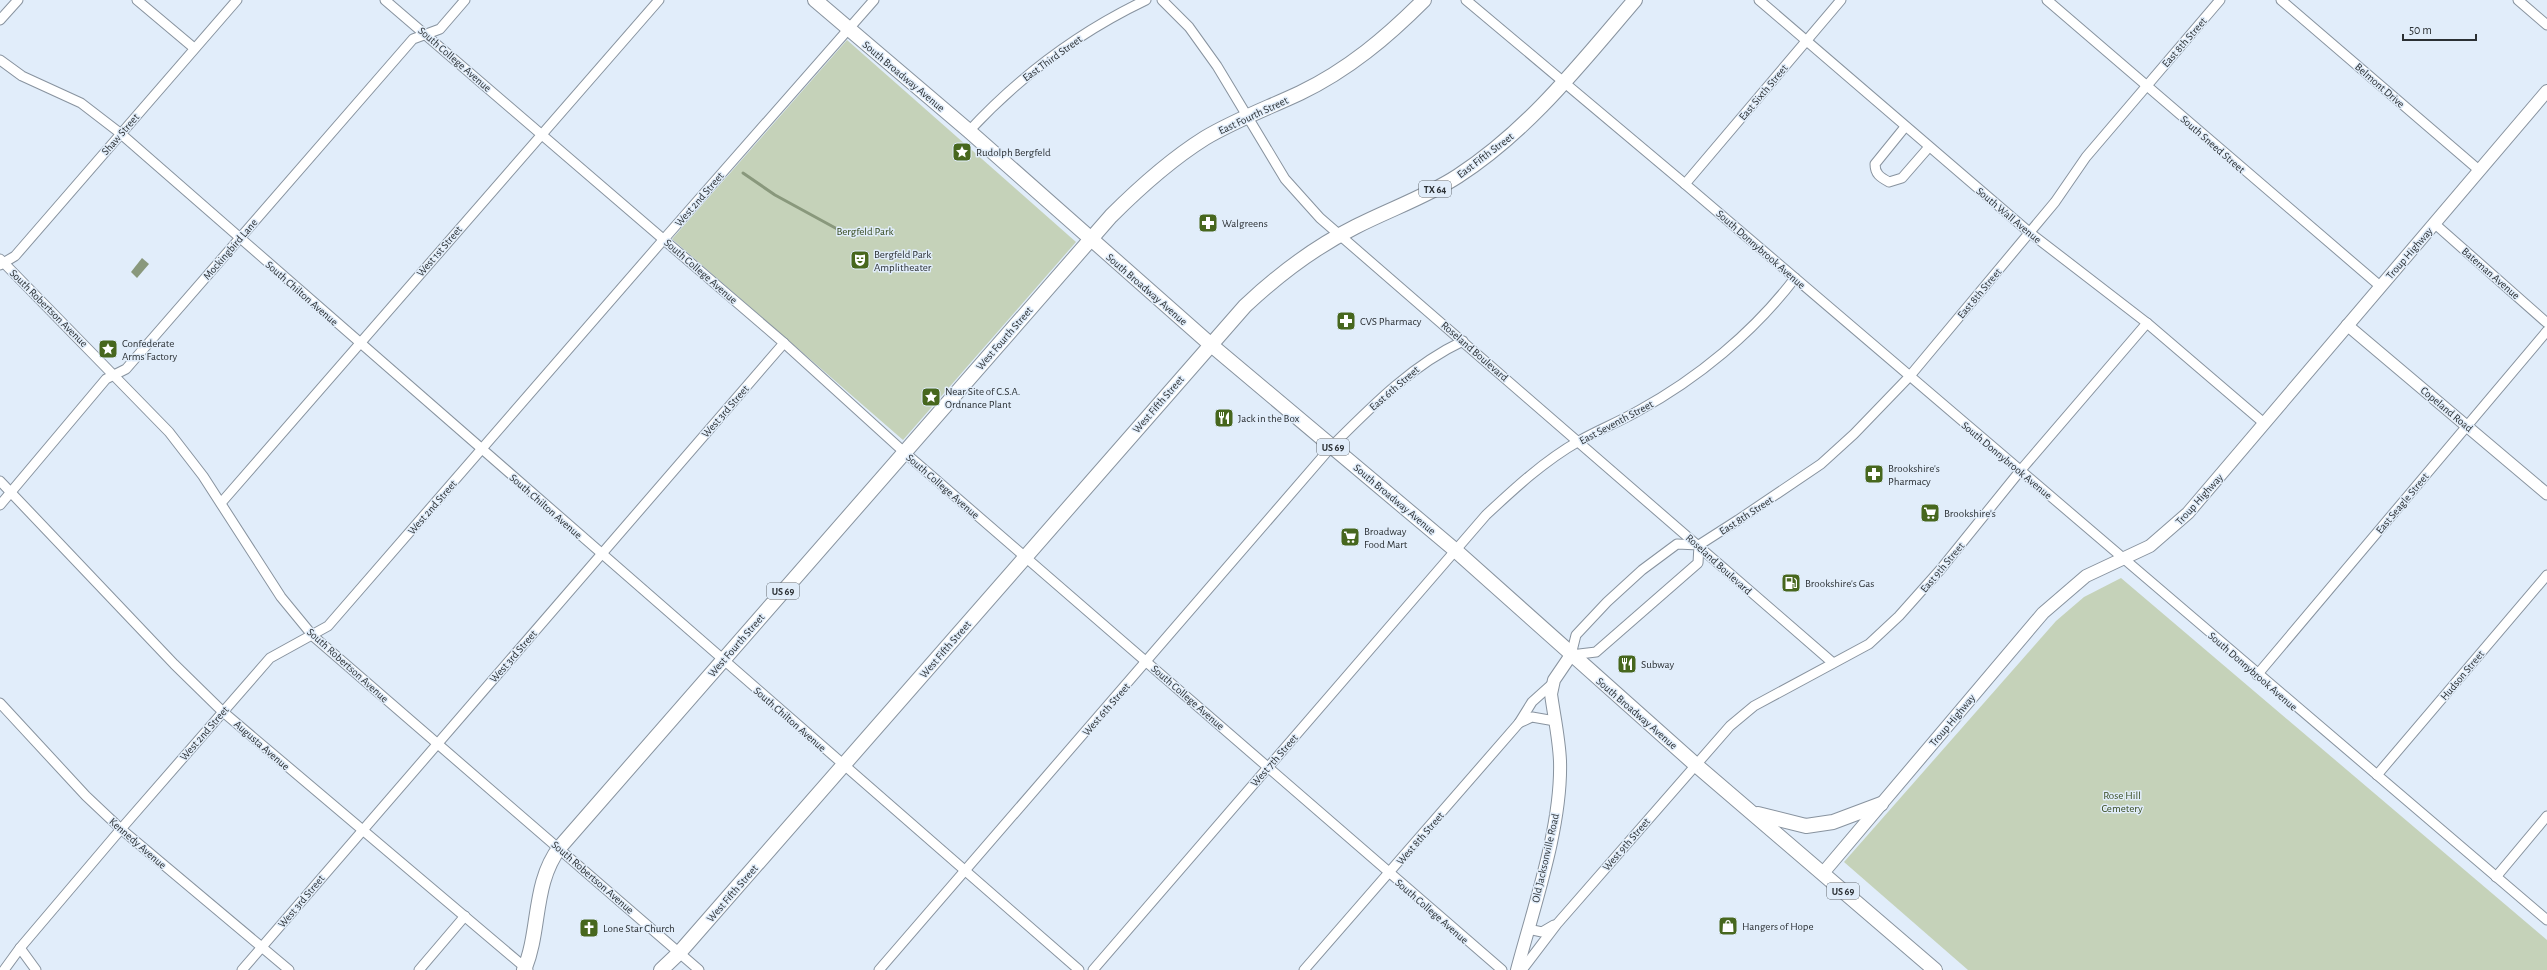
<svg xmlns="http://www.w3.org/2000/svg" width="2547" height="970" font-family="'Alegreya Sans',sans-serif">
	<style>
		.green { fill: #c5d2b9 }
		.water { fill: #89987c }
		.lines { fill: none; stroke-linecap: round; stroke-linejoin: round }
		.stream { stroke: #89987c; stroke-width: 3 }
		.minor-casing { stroke: #88939f; stroke-width: 11 }
		.tertiary-casing { stroke: #88939f; stroke-width: 13 }
		.secondary-casing { stroke: #88939f; stroke-width: 14 }
		.primary-casing { stroke: #88939f; stroke-width: 16 }
		.minor { stroke: #fff; stroke-width: 9 }
		.tertiary { stroke: #fff; stroke-width: 11 }
		.secondary { stroke: #fff; stroke-width: 12 }
		.primary { stroke: #fff; stroke-width: 14 }
		.labels { text-anchor: middle; stroke-width: 3; stroke-linejoin: round; paint-order: stroke }
		.shield { fill: #e1edfa; stroke: #62696f; stroke-width: 1 }
		.shield-label { font-size: 10px; font-weight: bold; fill: #2b3034 }
		.street-label { font-size: 11px; fill: #2b3034; stroke: #e1edfa }
		.poi-label { font-size: 11px; fill: #2b3034; stroke: #e1edfa; text-anchor: start }
		.park-label { font-size: 11px; fill: #33481c; stroke: #e1edfa }
	</style>
	<rect width="100%" height="100%" fill="#e1edfa"/>
	<g class="green">
		<path d="M847 40 1076 242 903 440 672 239Z"/>
		<path d="M2121 578 2547 940V970H1968L1844 862 2056 621 2084 597Z"/>
	</g>
	<path class="water" d="M142 258 149 264 137 278 131 272Z"/>
	<g class="lines">
		<path class="stream" d="M743 173 775 195 839 230"/>
		<defs>
			<g id="minor">
				<path d="M137 0 194 48"/>
				<path d="M385 0 784 343 904 452 1502 970"/>
				<path d="M1162 0 1189 27 1217 66 1285 179 1320 218 1833 663"/>
				<path d="M1466 0 1685 184 2547 920"/>
				<path d="M1759 0 2029 232 2147 323 2265 424"/>
				<path d="M2047 0 2380 286"/>
				<path d="M2281 0 2480 171"/>
				<path d="M2518 0 2547 25"/>
				<path d="M0 20 18 0"/>
				<path d="M0 60 22 76 81 103 120 133 1079 970"/>
				<path d="M1905 127 1875 164C1875 174 1880 177 1889 182L1902 178 1929 147"/>
				<path d="M969 131C1020 76 1079 32 1146 0"/>
				<path d="M1685 184 1841 0"/>
				<path d="M2435 224 2547 323"/>
				<path d="M0 259 169 432 203 476 281 597 313 636 699 970"/>
				<path d="M0 265 15 256 237 0"/>
				<path d="M0 481 174 664 222 711 528 970"/>
				<path d="M221 503 659 0"/>
				<path d="M0 505 106 379 126 369 413 39 440 29 465 0"/>
				<path d="M1699 545 1698 563 1596 652 1571 655 1576 635 1607 602 1642 570 1677 544 1699 545 1738 520 1821 464 1854 434 1909 377 2055 202 2086 157 2220 0"/>
				<path d="M2257 675 2547 331"/>
				<path d="M0 703 86 796 121 829 289 970"/>
				<path d="M1519 723 1532 717 1555 721"/>
				<path d="M2377 775 2547 575"/>
				<path d="M2496 877 2547 816"/>
				<path d="M1528 929 1542 932 1554 925"/>
				<path d="M20 948 36 970"/>
				<path d="M4 970 20 948 121 829 270 658 328 626 664 239 874 0"/>
				<path d="M242 970 784 343"/>
				<path d="M419 970 465 916"/>
				<path d="M879 970 1332 446C1372 406 1412 365 1463 341"/>
				<path d="M1093 970 1486 515C1515 488 1544 461 1579 441 1598 430 1619 422 1638 411 1697 379 1754 332 1795 278"/>
				<path d="M1304 970 1519 723 1532 702 1552 684"/>
				<path d="M1522 970 1557 924 1730 726 1754 706 1869 644 1899 616 1940 570 2020 471 2147 323"/>
			</g>
			<path id="tertiary" d="M2347 325 2547 494"/>
			<g id="secondary">
				<path d="M1823 873 2043 613 2086 576 2150 546 2188 513 2547 91"/>
				<path d="M1517 970C1534 906 1562 826 1560 761 1559 738 1554 716 1551 694L1554 680 1571 655"/>
			</g>
			<g id="primary">
				<path d="M815 0 969 131 1210 344 1455 550 1696 765 1935 970"/>
				<path d="M1758 814 1806 826 1833 822 1881 804"/>
				<path d="M524 970C541 930 532 884 560 847L1111 216C1140 187 1170 160 1205 138 1235 120 1268 108 1300 93 1348 70 1387 37 1424 0"/>
				<path d="M661 970 680 952 1245 306C1278 275 1315 247 1355 227 1390 209 1426 197 1458 176 1529 130 1581 63 1635 0"/>
			</g>
		</defs>
		<use href="#minor" class="minor-casing"/>
		<use href="#tertiary" class="tertiary-casing"/>
		<use href="#secondary" class="secondary-casing"/>
		<use href="#primary" class="primary-casing"/>
		<use href="#minor" class="minor"/>
		<use href="#tertiary" class="tertiary"/>
		<use href="#secondary" class="secondary"/>
		<use href="#primary" class="primary"/>
	</g>
	<defs>
		<symbol id="sight-square" viewBox="-11 -11 22 22"><rect x="-9" y="-9" width="18" height="18" rx="4" fill="#47671e" stroke="#e1edfa"/><path d="M0-6L1.8-2.2L6-1.7L2.9 1.2L3.7 5.4L0 3.3L-3.7 5.4L-2.9 1.2L-6-1.7L-1.8-2.2Z" fill="#fff"/></symbol>
		<symbol id="pharmacy-square" viewBox="-11 -11 22 22"><rect x="-9" y="-9" width="18" height="18" rx="4" fill="#47671e" stroke="#e1edfa"/><path d="M-2-6h4v4h4v4h-4v4h-4v-4h-4v-4h4Z" fill="#fff"/></symbol>
		<symbol id="theatre-square" viewBox="-11 -11 22 22"><rect x="-9" y="-9" width="18" height="18" rx="4" fill="#47671e" stroke="#e1edfa"/><path d="M-5-5.5Q0-4 5-5.5V0Q5 5 0 6Q-5 5-5 0ZM-3.3-2.5H-1v1.5H-3.3ZM1-2.5H3.3v1.5H1ZM-2.8 1Q0 5.5 2.8 1Z" fill="#fff"/></symbol>
		<symbol id="restaurant-square" viewBox="-11 -11 22 22"><rect x="-9" y="-9" width="18" height="18" rx="4" fill="#47671e" stroke="#e1edfa"/><path d="M-5-6h1v4h1v-4h1v4h1v-4h1v5L-1.5 .5V6h-2V.5L-5-1ZM5-6V6H3V1.5H1.5Q1.5-4 5-6Z" fill="#fff"/></symbol>
		<symbol id="supermarket-square" viewBox="-11 -11 22 22"><rect x="-9" y="-9" width="18" height="18" rx="4" fill="#47671e" stroke="#e1edfa"/><path d="M-6-5.5h2.5l.6 2H6L4.5 2H-2.5L-4.4-4H-6ZM-1.5 3.2a1.3 1.3 0 1 0 .1 0ZM3 3.2a1.3 1.3 0 1 0 .1 0Z" fill="#fff"/></symbol>
		<symbol id="fuel-square" viewBox="-11 -11 22 22"><rect x="-9" y="-9" width="18" height="18" rx="4" fill="#47671e" stroke="#e1edfa"/><path d="M-5.5-6h7V0h2V4h1.3V-2.5L3-4.5l.8-.8L6-3V5H2.5V1h-1V6h-7ZM-4.2-4.7v3.2H.2V-4.7Z" fill="#fff"/></symbol>
		<symbol id="shop-square" viewBox="-11 -11 22 22"><rect x="-9" y="-9" width="18" height="18" rx="4" fill="#47671e" stroke="#e1edfa"/><path d="M-5-2.5h2.3a2.7 3.5 0 0 1 5.4 0H5L5.5 6h-11ZM-1.5-2.5h3a1.5 2.3 0 0 0-3 0Z" fill="#fff"/></symbol>
		<symbol id="church-square" viewBox="-11 -11 22 22"><rect x="-9" y="-9" width="18" height="18" rx="4" fill="#47671e" stroke="#e1edfa"/><path d="M-1.2-6h2.4v3.5h3.3v2.4h-3.3V6h-2.4V-.1h-3.3v-2.4h3.3Z" fill="#fff"/></symbol>
	</defs>
	<g fill-rule="evenodd">
		<use href="#sight-square" x="951" y="141" width="22" height="22"/>
		<use href="#pharmacy-square" x="1197" y="212" width="22" height="22"/>
		<use href="#theatre-square" x="849" y="249" width="22" height="22"/>
		<use href="#pharmacy-square" x="1335" y="310" width="22" height="22"/>
		<use href="#sight-square" x="97" y="338" width="22" height="22"/>
		<use href="#sight-square" x="920" y="386" width="22" height="22"/>
		<use href="#restaurant-square" x="1213" y="407" width="22" height="22"/>
		<use href="#pharmacy-square" x="1863" y="463" width="22" height="22"/>
		<use href="#supermarket-square" x="1919" y="502" width="22" height="22"/>
		<use href="#supermarket-square" x="1339" y="526" width="22" height="22"/>
		<use href="#fuel-square" x="1780" y="572" width="22" height="22"/>
		<use href="#restaurant-square" x="1616" y="653" width="22" height="22"/>
		<use href="#shop-square" x="1717" y="915" width="22" height="22"/>
		<use href="#church-square" x="578" y="917" width="22" height="22"/>
	</g>
	<g class="labels">
		<g class="shield">
			<rect x="1419" y="181" width="32" height="16" rx="3"/>
			<rect x="1317" y="439" width="32" height="16" rx="3"/>
			<rect x="767" y="583" width="32" height="16" rx="3"/>
			<rect x="1827" y="883" width="32" height="16" rx="3"/>
		</g>
		<g class="shield-label">
			<text x="1435" y="193">TX 64</text>
			<text x="1333" y="451">US 69</text>
			<text x="783" y="595">US 69</text>
			<text x="1843" y="895">US 69</text>
		</g>
		<g class="street-label">
			<text transform="translate(2184 42) rotate(-49)" y="4">East 8th Street</text>
			<text transform="translate(1052 58) rotate(-36)" y="4">East Third Street</text>
			<text transform="translate(455 59) rotate(41)" y="4">South College Avenue</text>
			<text transform="translate(904 76) rotate(40)" y="4">South Broadway Avenue</text>
			<text transform="translate(2380 85) rotate(41)" y="4">Belmont Drive</text>
			<text transform="translate(1763 92) rotate(-50)" y="4">East Sixth Street</text>
			<text transform="translate(1253 115) rotate(-25)" y="4">East Fourth Street</text>
			<text transform="translate(120 134) rotate(-49)" y="4">Shaw Street</text>
			<text transform="translate(2213 144) rotate(41)" y="4">South Sneed Street</text>
			<text transform="translate(1485 155) rotate(-37)" y="4">East Fifth Street</text>
			<text transform="translate(699 199) rotate(-49)" y="4">West 2nd Street</text>
			<text transform="translate(2009 215) rotate(40)" y="4">South Wall Avenue</text>
			<text transform="translate(230 249) rotate(-49)" y="4">Mockingbird Lane</text>
			<text transform="translate(1761 249) rotate(41)" y="4">South Donnybrook Avenue</text>
			<text transform="translate(439 251) rotate(-49)" y="4">West 1st Street</text>
			<text transform="translate(2409 253) rotate(-49)" y="4">Troup Highway</text>
			<text transform="translate(701 271) rotate(41)" y="4">South College Avenue</text>
			<text transform="translate(2491 273) rotate(41)" y="4">Bateman Avenue</text>
			<text transform="translate(1147 289) rotate(41)" y="4">South Broadway Avenue</text>
			<text transform="translate(302 293) rotate(41)" y="4">South Chilton Avenue</text>
			<text transform="translate(1979 293) rotate(-50)" y="4">East 8th Street</text>
			<text transform="translate(49 308) rotate(45)" y="4">South Robertson Avenue</text>
			<text transform="translate(1004 338) rotate(-49)" y="4">West Fourth Street</text>
			<text transform="translate(1475 351) rotate(41)" y="4">Roseland Boulevard</text>
			<text transform="translate(1394 388) rotate(-41)" y="4">East 6th Street</text>
			<text transform="translate(1158 404) rotate(-49)" y="4">West Fifth Street</text>
			<text transform="translate(2447 409) rotate(40)" y="4">Copeland Road</text>
			<text transform="translate(725 411) rotate(-49)" y="4">West 3rd Street</text>
			<text transform="translate(1616 422) rotate(-28)" y="4">East Seventh Street</text>
			<text transform="translate(2007 460) rotate(40)" y="4">South Donnybrook Avenue</text>
			<text transform="translate(943 486) rotate(41)" y="4">South College Avenue</text>
			<text transform="translate(1395 499) rotate(40)" y="4">South Broadway Avenue</text>
			<text transform="translate(2199 499) rotate(-48)" y="4">Troup Highway</text>
			<text transform="translate(2402 503) rotate(-50)" y="4">East Seagle Street</text>
			<text transform="translate(546 506) rotate(41)" y="4">South Chilton Avenue</text>
			<text transform="translate(432 507) rotate(-49)" y="4">West 2nd Street</text>
			<text transform="translate(1746 515) rotate(-33)" y="4">East 8th Street</text>
			<text transform="translate(1719 564) rotate(42)" y="4">Roseland Boulevard</text>
			<text transform="translate(1942 567) rotate(-50)" y="4">East 9th Street</text>
			<text transform="translate(736 645) rotate(-49)" y="4">West Fourth Street</text>
			<text transform="translate(945 649) rotate(-49)" y="4">West Fifth Street</text>
			<text transform="translate(513 656) rotate(-49)" y="4">West 3rd Street</text>
			<text transform="translate(348 665) rotate(42)" y="4">South Robertson Avenue</text>
			<text transform="translate(2253 671) rotate(41)" y="4">South Donnybrook Avenue</text>
			<text transform="translate(2462 675) rotate(-50)" y="4">Hudson Street</text>
			<text transform="translate(1188 697) rotate(41)" y="4">South College Avenue</text>
			<text transform="translate(1106 709) rotate(-49)" y="4">West 6th Street</text>
			<text transform="translate(1637 713) rotate(41)" y="4">South Broadway Avenue</text>
			<text transform="translate(790 719) rotate(41)" y="4">South Chilton Avenue</text>
			<text transform="translate(1952 720) rotate(-50)" y="4">Troup Highway</text>
			<text transform="translate(204 733) rotate(-49)" y="4">West 2nd Street</text>
			<text transform="translate(262 745) rotate(41)" y="4">Augusta Avenue</text>
			<text transform="translate(1274 760) rotate(-49)" y="4">West 7th Street</text>
			<text transform="translate(1420 838) rotate(-49)" y="4">West 8th Street</text>
			<text transform="translate(138 843) rotate(41)" y="4">Kennedy Avenue</text>
			<text transform="translate(1626 844) rotate(-49)" y="4">West 9th Street</text>
			<text transform="translate(1545 858) rotate(-77)" y="4">Old Jacksonville Road</text>
			<text transform="translate(593 877) rotate(41)" y="4">South Robertson Avenue</text>
			<text transform="translate(732 893) rotate(-49)" y="4">West Fifth Street</text>
			<text transform="translate(301 901) rotate(-50)" y="4">West 3rd Street</text>
			<text transform="translate(1432 911) rotate(41)" y="4">South College Avenue</text>
		</g>
		<g class="poi-label">
			<text x="976" y="156">Rudolph Bergfeld</text>
			<text x="1222" y="227">Walgreens</text>
			<text x="874" y="258">Bergfeld Park<tspan x="874" dy="13">Amplitheater</tspan></text>
			<text x="1360" y="325">CVS Pharmacy</text>
			<text x="122" y="347">Confederate<tspan x="122" dy="13">Arms Factory</tspan></text>
			<text x="945" y="395">Near Site of C.S.A.<tspan x="945" dy="13">Ordnance Plant</tspan></text>
			<text x="1238" y="422">Jack in the Box</text>
			<text x="1888" y="472">Brookshire's<tspan x="1888" dy="13">Pharmacy</tspan></text>
			<text x="1944" y="517">Brookshire's</text>
			<text x="1364" y="535">Broadway<tspan x="1364" dy="13">Food Mart</tspan></text>
			<text x="1805" y="587">Brookshire's Gas</text>
			<text x="1641" y="668">Subway</text>
			<text x="1742" y="930">Hangers of Hope</text>
			<text x="603" y="932">Lone Star Church</text>
		</g>
		<g class="park-label">
			<text x="865" y="235">Bergfeld Park</text>
			<text x="2122" y="799">Rose Hill<tspan x="2122" dy="13">Cemetery</tspan></text>
		</g>
	</g>
	<path d="M2403 34v6h73v-6" fill="none" stroke="#2b3034" stroke-width="2"/>
	<text x="2409" y="34" font-size="12" fill="#2b3034" stroke="#e1edfa" stroke-width="3" paint-order="stroke">50 m</text>
</svg>
